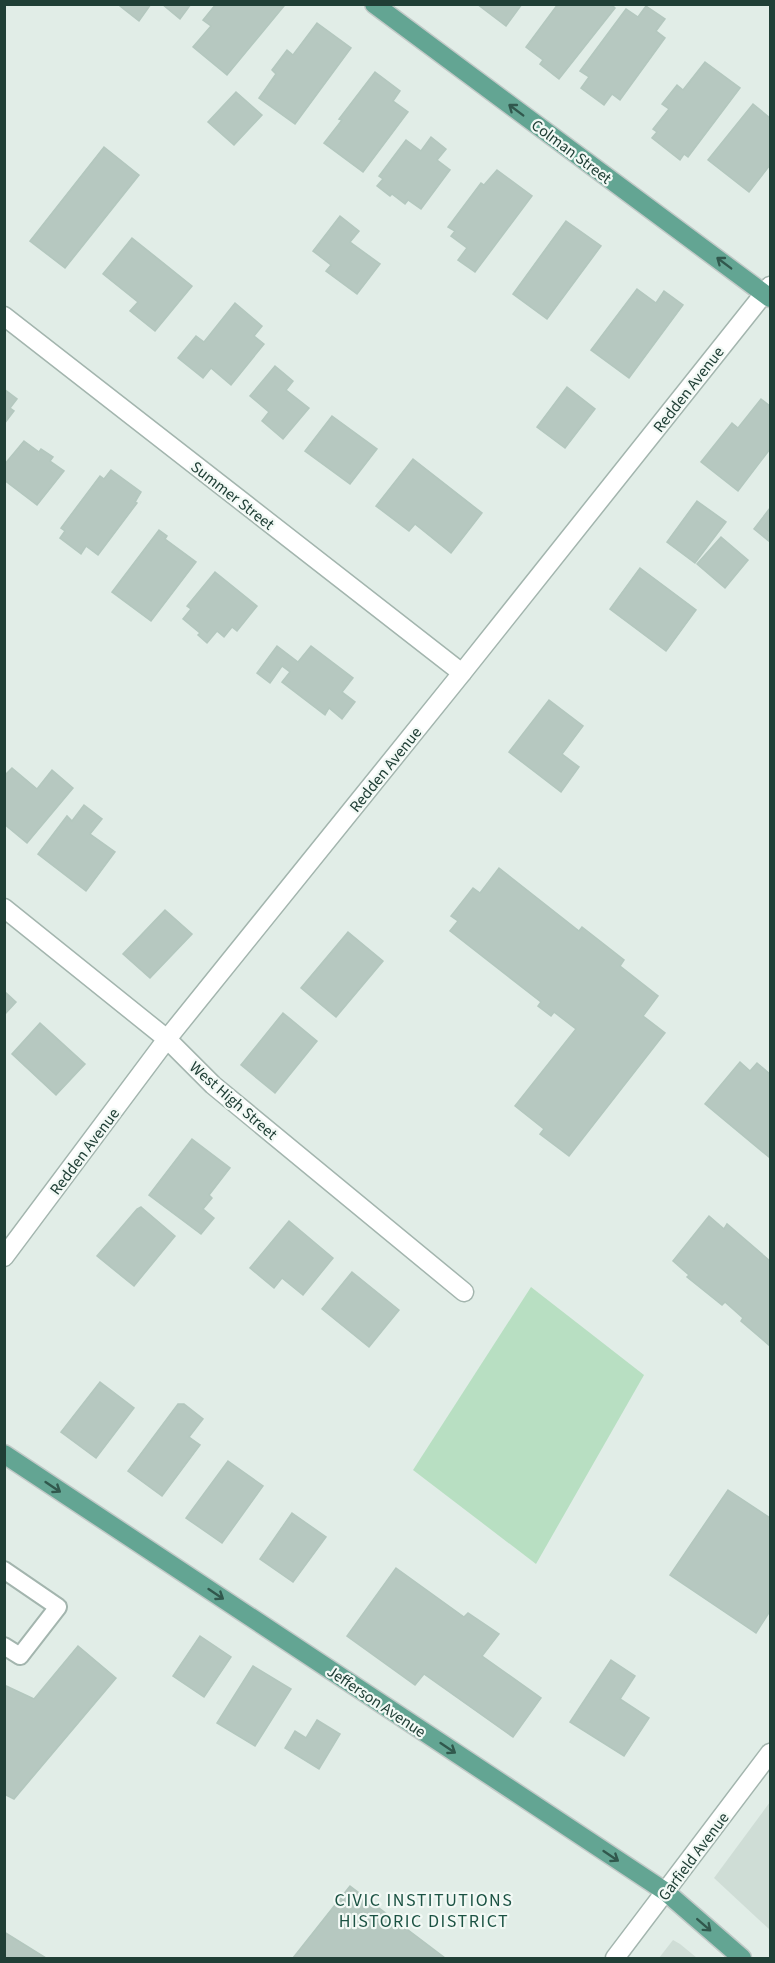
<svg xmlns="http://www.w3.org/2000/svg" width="775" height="1963" font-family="'Source Sans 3',sans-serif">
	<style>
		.built { fill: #cfddd6 }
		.green { fill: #b8dfc2 }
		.building { fill: #b6c8c0; stroke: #b3c7be; stroke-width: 1.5 }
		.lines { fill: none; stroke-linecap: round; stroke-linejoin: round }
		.service-casing { stroke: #a3b5ae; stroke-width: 20 }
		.minor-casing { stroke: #a3b5ae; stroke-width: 21 }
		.primary-casing { stroke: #c1c9c7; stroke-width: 21 }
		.service { stroke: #fff; stroke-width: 16 }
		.minor { stroke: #fff; stroke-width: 18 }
		.primary { stroke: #63a593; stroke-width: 18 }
		.oneway { stroke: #31584d }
		.labels { text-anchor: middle; stroke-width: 4.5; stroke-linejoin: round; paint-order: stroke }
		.street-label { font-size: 16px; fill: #203f36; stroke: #f2f9f5 }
		.neighbourhood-label { font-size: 18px; letter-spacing: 1.5px; fill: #1b5243; stroke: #f2f9f5 }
	</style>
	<rect width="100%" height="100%" fill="#e1ede7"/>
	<g class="built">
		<path d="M770 1802V1930L714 1878Z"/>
		<path d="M673 1940 680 1944 697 1958H659Z"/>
	</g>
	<path class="green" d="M531 1287 644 1375 536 1564 413 1470Z"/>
	<g class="building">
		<path d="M121 4H151L139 21 120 6Z"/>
		<path d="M162 4H191L180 19Z"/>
		<path d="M216 4 284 6 227 75 193 47 211 26 203 20Z"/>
		<path d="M477 4H522L506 26Z"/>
		<path d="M558 4H611L615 8 559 79 540 64 543 60 526 47Z"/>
		<path d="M646 6 665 19 656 31 665 38 620 100 612 94 604 105 581 88 589 77 580 71 626 9 638 17Z"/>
		<path d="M317 23 351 48 295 124 259 98 276 74 272 70 287 50 293 55Z"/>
		<path d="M705 62 740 88 688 157 684 154 680 160 652 138 657 132 653 129 669 109 662 104 677 85 683 90Z"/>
		<path d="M375 72 400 91 393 101 408 112 363 172 324 143 342 120 339 119Z"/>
		<path d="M236 92 262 115 234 145 208 122Z"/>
		<path d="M753 104 770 118V165L749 192 708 160Z"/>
		<path d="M431 137 446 149 437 160 450 170 421 209 408 200 405 204 392 194 390 196 377 186 383 179 379 176 406 140 421 151Z"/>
		<path d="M104 147 139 175 65 268 30 241Z"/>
		<path d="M497 170 532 196 475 272 458 260 467 248 451 236 455 231 448 227 481 183 484 185Z"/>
		<path d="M340 216 359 231 350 242 380 264 357 294 326 271 331 265 313 251Z"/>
		<path d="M566 221 601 246 547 319 513 294Z"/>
		<path d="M132 238 192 286 155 331 130 311 138 302 103 274Z"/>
		<path d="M637 289 656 303 664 291 683 305 629 378 591 350Z"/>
		<path d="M235 303 262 326 254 336 264 344 231 385 211 368 203 378 178 358 196 336 204 342Z"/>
		<path d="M275 366 293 381 286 390 309 408 283 439 262 421 269 412 250 396Z"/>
		<path d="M567 387 595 409 565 448 537 427Z"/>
		<path d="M4 389 17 399 10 408 14 411 4 424Z"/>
		<path d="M761 399 770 406V449L738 491 701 462 732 423 738 428Z"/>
		<path d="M332 416 377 449 350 484 305 451Z"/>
		<path d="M24 441 39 452 41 449 53 457 50 461 64 471 37 505 4 480V465Z"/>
		<path d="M413 459 482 513 451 553 415 524 409 531 376 506Z"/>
		<path d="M111 470 141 492 135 502 137 503 98 555 86 546 81 554 60 538 65 531 61 528 100 476 104 479Z"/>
		<path d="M697 501 726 522 695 563 667 542Z"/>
		<path d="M770 508V542L754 529Z"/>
		<path d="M159 530 167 536 165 539 196 562 151 621 112 592Z"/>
		<path d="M721 537 748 560 725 588 697 564Z"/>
		<path d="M640 568 696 610 666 651 610 609Z"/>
		<path d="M215 572 257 606 237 631 232 627 224 637 217 631 207 643 198 635 200 633 183 619 191 609 187 606Z"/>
		<path d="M277 646 298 662 311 646 353 678 342 692 355 702 342 719 329 708 325 715 282 682 290 672 282 666 270 683 257 673Z"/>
		<path d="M549 700 583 726 562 754 579 767 561 792 509 752Z"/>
		<path d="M12 768 37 789 52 770 73 788 27 843 4 824V776Z"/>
		<path d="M84 805 102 819 90 834 115 852 86 891 38 854 67 816 72 821Z"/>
		<path d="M499 868 579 931 582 927 624 960 620 966 658 996 643 1016 665 1033 569 1156 540 1134 544 1129 515 1106 576 1029 554 1012 551 1016 538 1006 541 1002 450 931 458 921 451 916 473 888 480 893Z"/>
		<path d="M165 910 192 934 150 978 123 954Z"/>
		<path d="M348 932 383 961 336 1017 301 988Z"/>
		<path d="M4 991 16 1002 4 1015Z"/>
		<path d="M283 1013 317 1041 275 1093 241 1065Z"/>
		<path d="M40 1023 85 1064 56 1095 12 1054Z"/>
		<path d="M740 1062 750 1071 757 1063 770 1074V1158L705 1104Z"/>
		<path d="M192 1139 230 1168 209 1195 212 1198 203 1209 214 1218 201 1234 149 1195Z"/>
		<path d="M141 1207 175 1236 134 1286 97 1256 137 1209Z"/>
		<path d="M709 1216 724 1229 727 1224 770 1261V1346L741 1321 743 1318 725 1302 722 1305 687 1277 689 1275 673 1261Z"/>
		<path d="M289 1221 333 1258 303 1295 282 1278 274 1288 250 1268Z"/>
		<path d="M352 1272 399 1310 369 1347 322 1309Z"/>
		<path d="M100 1382 134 1408 96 1458 61 1432Z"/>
		<path d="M178 1404H184L203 1419 189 1437 200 1445 162 1496 128 1471Z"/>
		<path d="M228 1461 263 1486 222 1543 186 1518Z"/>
		<path d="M728 1490 770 1518V1611L756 1633 670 1575Z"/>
		<path d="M292 1513 326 1537 293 1582 260 1559Z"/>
		<path d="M396 1568 464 1617 468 1613 499 1634 482 1656 541 1698 513 1737 424 1674 415 1685 347 1636Z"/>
		<path d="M200 1636 231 1657 204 1697 173 1676Z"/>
		<path d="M78 1646 116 1678 14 1799 4 1794V1685L34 1699Z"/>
		<path d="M611 1660 635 1676 620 1699 649 1718 624 1756 570 1722Z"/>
		<path d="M253 1666 291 1689 255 1746 217 1723Z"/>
		<path d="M317 1720 340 1734 319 1769 285 1748 295 1731 306 1738Z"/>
		<path d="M350 1886 445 1958H293Z"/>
		<path d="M4 1932 46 1958H4Z"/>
	</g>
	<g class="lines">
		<defs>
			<path id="service" d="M4 1570 58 1607 20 1656 4 1646"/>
			<g id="minor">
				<path d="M4 316 462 673"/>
				<path d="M4 908 167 1039 213 1085 464 1292"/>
				<path d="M4 1257 167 1039 462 673 770 286"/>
				<path d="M615 1958 770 1753"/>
			</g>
			<g id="primary">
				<path d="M374 4 770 298"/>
				<path d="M4 1454 666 1892 742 1958"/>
			</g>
		</defs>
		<use href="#service" class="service-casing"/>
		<use href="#minor" class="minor-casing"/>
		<use href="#primary" class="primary-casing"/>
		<use href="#service" class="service"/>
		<use href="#minor" class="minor"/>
		<use href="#primary" class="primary"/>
	</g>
	<defs><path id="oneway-shaft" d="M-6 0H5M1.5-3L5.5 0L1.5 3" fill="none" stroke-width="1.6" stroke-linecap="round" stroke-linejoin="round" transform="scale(1.5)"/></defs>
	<g class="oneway">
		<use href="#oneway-shaft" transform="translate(516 110) rotate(-143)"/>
		<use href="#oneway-shaft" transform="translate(724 263) rotate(-143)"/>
		<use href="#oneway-shaft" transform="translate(53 1487) rotate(34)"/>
		<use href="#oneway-shaft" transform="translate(216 1594) rotate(34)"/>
		<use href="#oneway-shaft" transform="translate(448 1748) rotate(34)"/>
		<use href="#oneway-shaft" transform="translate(611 1856) rotate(34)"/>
		<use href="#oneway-shaft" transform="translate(704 1925) rotate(41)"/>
	</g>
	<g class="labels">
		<g class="street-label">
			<text transform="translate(572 151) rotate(37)" y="6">Colman Street</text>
			<text transform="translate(688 389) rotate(-52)" y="6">Redden Avenue</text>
			<text transform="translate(233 495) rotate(38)" y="6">Summer Street</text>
			<text transform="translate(385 769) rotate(-51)" y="6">Redden Avenue</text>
			<text transform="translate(234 1100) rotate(41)" y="6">West High Street</text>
			<text transform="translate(84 1151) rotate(-53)" y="6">Redden Avenue</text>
			<text transform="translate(377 1701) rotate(34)" y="6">Jefferson Avenue</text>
			<text transform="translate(693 1856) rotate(-53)" y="6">Garfield Avenue</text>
		</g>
		<g class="neighbourhood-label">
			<text x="424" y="1906">CIVIC INSTITUTIONS<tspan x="424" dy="21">HISTORIC DISTRICT</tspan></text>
		</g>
	</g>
	<rect width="775" height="1963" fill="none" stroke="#203f36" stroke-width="12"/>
</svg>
